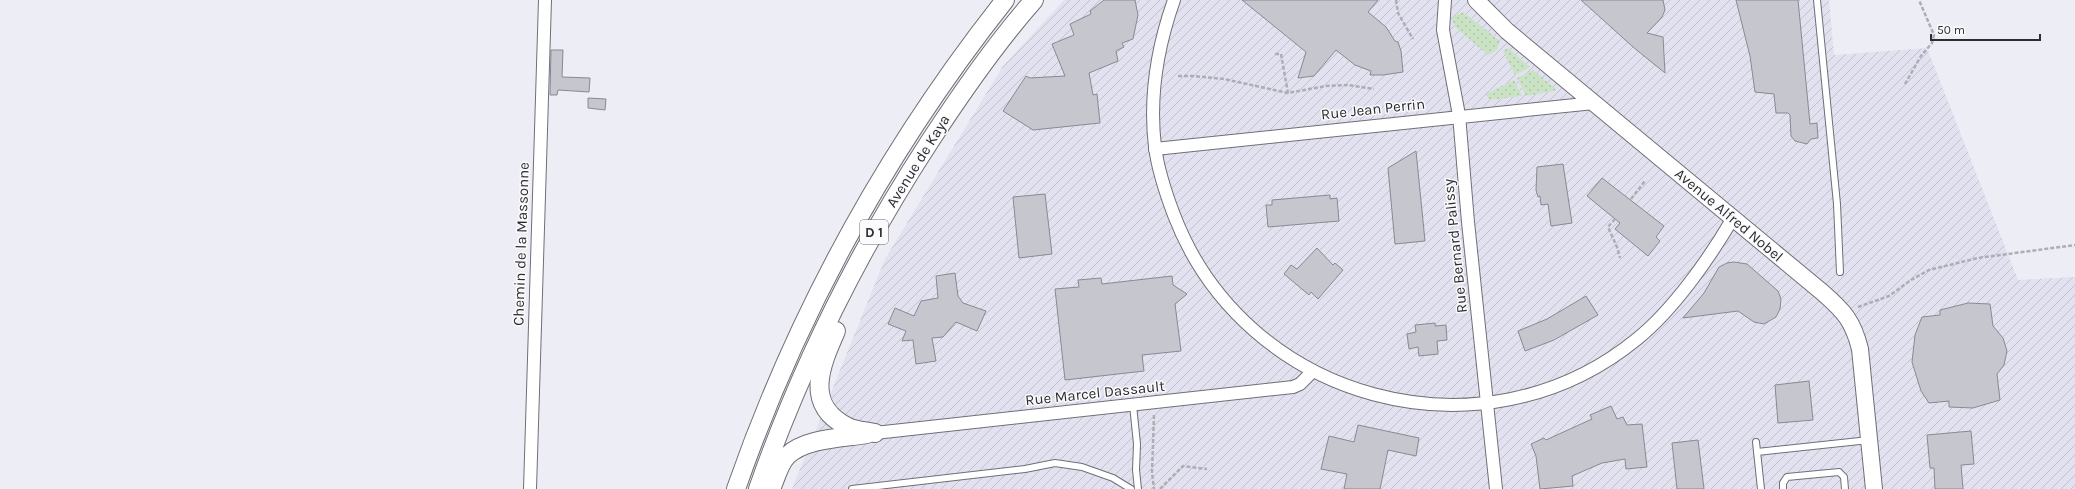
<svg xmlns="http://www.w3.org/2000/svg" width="2075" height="489" font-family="Karla,sans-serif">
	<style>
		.industrial { fill: url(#industrial-furrows) }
		.grass { fill: url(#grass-dots) }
		.building { fill: #c6c6ce; stroke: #898990 }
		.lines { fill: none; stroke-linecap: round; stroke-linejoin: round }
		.lane-casing { stroke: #6f6f76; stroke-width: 8 }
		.street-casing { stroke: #6f6f76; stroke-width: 14 }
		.secondary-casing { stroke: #6f6f76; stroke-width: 18 }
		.primary-casing { stroke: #6f6f76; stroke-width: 20 }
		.path { stroke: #adadb3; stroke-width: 2.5; stroke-dasharray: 4 2; stroke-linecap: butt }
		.lane { stroke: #fff; stroke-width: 6 }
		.street { stroke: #fff; stroke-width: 12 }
		.secondary { stroke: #fff; stroke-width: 16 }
		.primary { stroke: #fff; stroke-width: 18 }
		.labels { text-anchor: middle; stroke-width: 3; stroke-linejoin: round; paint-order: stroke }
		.shield { fill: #fbfbfe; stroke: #6b6b6e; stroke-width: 1 }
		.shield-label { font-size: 14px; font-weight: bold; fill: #2d2d30 }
		.street-label { font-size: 15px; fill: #2d2d30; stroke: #fbfbfe }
	</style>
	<defs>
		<pattern id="industrial-furrows" width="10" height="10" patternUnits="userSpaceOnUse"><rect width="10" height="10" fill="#e1e1f0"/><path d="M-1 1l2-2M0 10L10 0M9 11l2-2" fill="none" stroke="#c1c1ce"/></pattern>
		<pattern id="grass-dots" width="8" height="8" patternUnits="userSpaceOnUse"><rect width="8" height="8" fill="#cbe3c5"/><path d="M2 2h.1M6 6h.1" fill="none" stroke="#afc3aa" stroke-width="1.8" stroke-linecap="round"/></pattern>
	</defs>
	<rect width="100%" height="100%" fill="#ededf5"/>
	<path class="industrial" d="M1064 0H1829L1834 55 1927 48 2018 280 2075 277V489H792L885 259 1003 66Z"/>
	<g class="grass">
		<path d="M1463 12 1500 41 1497 50 1488 55 1455 27 1452 20 1454 16Z"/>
		<path d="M1508 48 1530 67 1515 75 1503 51Z"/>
		<path d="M1533 70 1557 90 1526 96 1517 78Z"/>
		<path d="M1514 80 1522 96 1489 100 1486 94Z"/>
	</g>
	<g class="building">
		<path d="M1104 0H1135L1138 15 1133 39 1122 43 1124 47 1116 51 1118 61 1089 73 1093 95 1097 94 1100 123 1033 130 1003 111 1026 76 1030 78 1065 76 1052 44 1074 35 1070 24 1091 14 1090 11Z"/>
		<path d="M1242 0H1378L1368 12 1386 27 1395 41 1398 42 1401 51 1403 72 1383 75H1370L1371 71 1355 65 1336 50 1314 76 1298 78 1306 52Z"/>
		<path d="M1581 0H1663L1665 10 1662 17 1647 33 1663 37 1665 73 1633 47Z"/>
		<path d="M1736 0H1798L1810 124 1817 123 1818 138 1811 139 1807 144 1795 141 1791 136 1790 115 1788 113H1776L1774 94 1755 92 1750 56Z"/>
		<path d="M551 50H563L562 77 590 78 589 92 558 90 557 95H550Z"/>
		<path d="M588 98 606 99 605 110 588 108Z"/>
		<path d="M1416 151 1425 241 1395 244 1388 168Z"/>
		<path d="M1563 164 1572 223 1551 226 1548 204 1541 205 1540 196 1538 197 1536 190 1537 167Z"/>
		<path d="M1602 178 1664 226 1656 237 1660 241 1648 256 1615 229 1620 223 1587 196Z"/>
		<path d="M1045 194 1052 254 1019 258 1013 197Z"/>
		<path d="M1330 195V199L1337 198 1339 221 1268 227 1266 205H1272V200Z"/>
		<path d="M1317 248 1333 265 1335 263 1343 270 1318 299 1311 292 1309 295 1284 274 1291 265 1297 269Z"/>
		<path d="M1734 262 1747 264 1778 291 1781 299 1780 309 1776 317 1764 324 1754 322 1738 311 1683 318 1704 293 1719 267 1727 263Z"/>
		<path d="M955 273 958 296 963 303 986 311 977 331 956 322 943 337 932 338 936 361 916 364 913 340 902 341 906 331 888 324 895 308 914 316 921 301 938 298 936 276Z"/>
		<path d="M1172 276 1173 285 1187 294 1175 304 1181 351 1142 355 1144 371 1065 380 1055 289 1079 287 1078 280 1101 278 1102 284Z"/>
		<path d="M1586 296 1598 315 1554 340 1525 351 1518 331 1547 319Z"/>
		<path d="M1968 303 1990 304 1993 326 2003 338 2007 351 2004 365 1997 374 2000 400 1973 408 1949 407V401L1929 403 1921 391 1912 362 1915 335 1922 317 1940 315V310Z"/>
		<path d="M1435 323V326L1446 325 1447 340 1437 341 1438 354 1419 356 1418 347 1409 349 1407 334 1416 332 1415 325Z"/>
		<path d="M1809 381 1813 420 1778 423 1775 385Z"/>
		<path d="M1611 406 1617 419 1623 417 1627 425 1642 424 1647 467 1626 469 1625 459 1602 463 1572 476 1573 486 1540 489 1536 456 1531 444 1544 438 1546 440 1592 419 1590 415Z"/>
		<path d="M1358 425 1419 438 1416 456 1388 450 1380 489H1344L1347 474 1321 469 1329 436 1354 442Z"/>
		<path d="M1971 431 1974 464 1961 465 1963 489H1935L1934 468H1930L1927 435Z"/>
		<path d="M1698 440 1704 489H1677L1672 443Z"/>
	</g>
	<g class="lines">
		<defs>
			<g id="lane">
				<path d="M1817 0 1837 204 1840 272"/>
				<path d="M1133 405 1137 444 1136 470 1138 489"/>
				<path d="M1756 442 1761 489"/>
				<path d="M1757 452 1869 440"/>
				<path d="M852 489 1025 469 1055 463 1082 467 1113 478 1131 489"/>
				<path d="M1783 489V483L1787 477 1839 472 1844 477 1845 489"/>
			</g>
			<g id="street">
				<path d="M1174 0C1157 48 1149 97 1155 147 1158 170 1166 194 1174 215 1245 401 1482 466 1637 339 1673 310 1709 259 1733 218"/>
				<path d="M1445 0 1443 30 1459 115 1468 222 1496 489"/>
				<path d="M1155 149 1594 103"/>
				<path d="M875 433 1293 387 1300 384 1313 371"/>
				<path d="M530 489 545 0"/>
			</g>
			<path id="secondary" d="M1476 0 1507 31 1822 292C1844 311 1853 321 1860 349L1874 489"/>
			<g id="primary">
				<path d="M836 331C821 365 803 405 848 427 856 431 867 431 875 433"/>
				<path d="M736 489C798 311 888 148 1005 0"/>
				<path d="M758 489C801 366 859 250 930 141 962 92 995 44 1034 0"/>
				<path d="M771 489C776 478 779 464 787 456 805 438 843 438 867 434"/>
			</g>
		</defs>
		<use href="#lane" class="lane-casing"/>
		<use href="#street" class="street-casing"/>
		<use href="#secondary" class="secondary-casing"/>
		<use href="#primary" class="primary-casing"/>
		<g class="path">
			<path d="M1396 0 1398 13 1413 39"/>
			<path d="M1275 54H1281L1288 93"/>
			<path d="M1178 76H1193L1224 79 1288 93 1326 86 1348 85 1374 89"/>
			<path d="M1905 84 1921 56 1932 43 1934 35 1919 0"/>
			<path d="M1631 199 1645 181"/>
			<path d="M1615 219 1608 227 1617 247 1620 258"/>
			<path d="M1858 307 1889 296 1911 280 1929 270 1978 258 2075 245"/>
			<path d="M1154 415 1152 472 1154 489"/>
			<path d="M1160 489 1183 466 1207 469"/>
		</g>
		<use href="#lane" class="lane"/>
		<use href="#street" class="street"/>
		<use href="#secondary" class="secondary"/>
		<use href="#primary" class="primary"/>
	</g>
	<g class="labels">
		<rect class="shield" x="860" y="220" width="28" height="24" rx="3"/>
		<g class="shield-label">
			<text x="874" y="237">D 1</text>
		</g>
		<g class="street-label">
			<text transform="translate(1373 109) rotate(-6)" y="5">Rue Jean Perrin</text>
			<text transform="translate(918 161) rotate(-58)" y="5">Avenue de Kaya</text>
			<text transform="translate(1729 215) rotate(40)" y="5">Avenue Alfred Nobel</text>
			<text transform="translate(521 244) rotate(-88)" y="5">Chemin de la Massonne</text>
			<text transform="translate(1455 246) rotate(-96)" y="5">Rue Bernard Palissy</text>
			<text transform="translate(1095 393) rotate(-6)" y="5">Rue Marcel Dassault</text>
		</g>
	</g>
	<path d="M1931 34v6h109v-6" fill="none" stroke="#2d2d30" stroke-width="2"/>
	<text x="1937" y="34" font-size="12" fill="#2d2d30" stroke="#fbfbfe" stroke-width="3" paint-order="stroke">50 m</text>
</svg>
